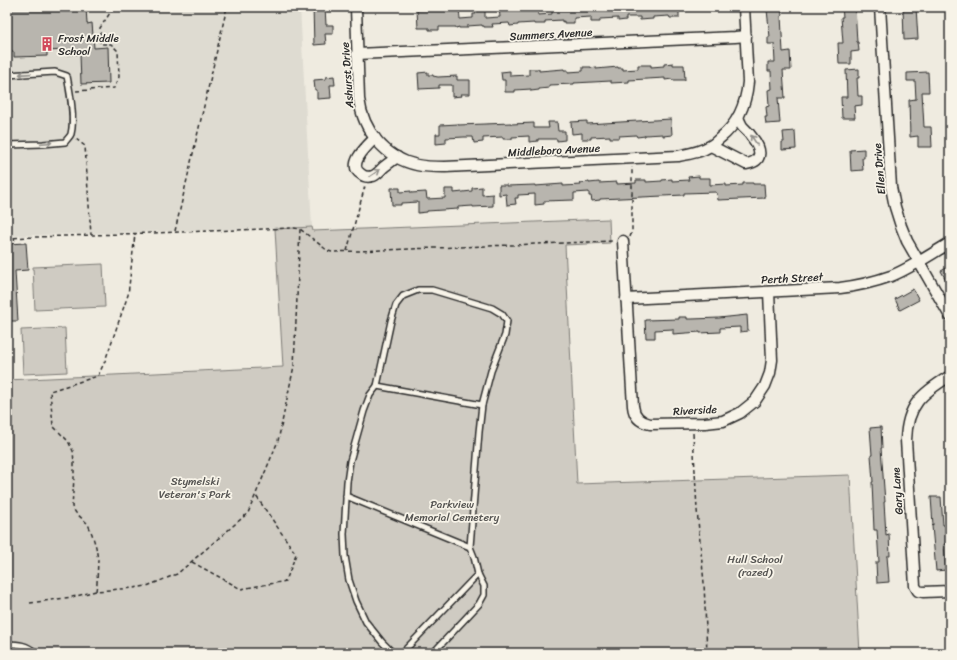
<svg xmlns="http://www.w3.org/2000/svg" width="957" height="660" font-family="Sriracha,sans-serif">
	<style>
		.built { fill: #dedbd1 }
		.green { fill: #cfcbc2; stroke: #7d7b76 }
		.building { fill: #b8b5ae; stroke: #2b2b2b }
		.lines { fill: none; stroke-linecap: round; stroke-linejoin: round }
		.lane-casing { stroke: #2b2b2b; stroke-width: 8 }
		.street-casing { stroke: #2b2b2b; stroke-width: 13 }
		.path { stroke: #2b2b2b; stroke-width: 1.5; stroke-dasharray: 4 3; stroke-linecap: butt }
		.lane { stroke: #f7f3e8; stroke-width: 5 }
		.street { stroke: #f7f3e8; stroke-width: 10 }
		.oneway { stroke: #918f8a }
		.labels { text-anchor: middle; stroke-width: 3.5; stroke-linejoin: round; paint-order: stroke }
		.street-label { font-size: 11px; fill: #2b2b2b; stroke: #f7f3e8 }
		.poi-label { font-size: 11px; fill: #2b2b2b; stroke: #f7f3e8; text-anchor: start }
		.park-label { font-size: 11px; fill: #545351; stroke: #f7f3e8 }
	</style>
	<rect width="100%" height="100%" fill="#efebe0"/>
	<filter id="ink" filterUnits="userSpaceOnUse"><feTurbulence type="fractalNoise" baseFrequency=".025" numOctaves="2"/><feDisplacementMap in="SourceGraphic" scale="8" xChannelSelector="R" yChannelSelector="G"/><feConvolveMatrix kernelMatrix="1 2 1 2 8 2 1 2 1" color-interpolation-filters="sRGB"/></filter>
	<g filter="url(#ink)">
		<path class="built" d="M7 7H300L312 227 7 236Z"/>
		<g class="green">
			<path d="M609 219 610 243 565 245 577 484 850 475 860 653H7V380L283 367 275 229 312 227 313 231Z"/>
			<path d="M103 264 105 307 35 310 33 267Z"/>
			<path d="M65 328 67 372 23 374 21 330Z"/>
		</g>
		<g class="building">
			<path d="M7 7H86L87 24 92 23 94 48 108 47 109 83 81 84 80 54 66 55 65 50 47 51V56L14 57V52H7Z"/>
			<path d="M313 7H325L326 25H333V34H325L326 44 314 45Z"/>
			<path d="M428 7H438V10L459 9 460 19 473 18V14H476L475 9 485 8V18L500 17 499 7H537L538 15 552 14V8L565 7H679V18H670L669 16 653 17V19L640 20V17H626V20L618 21V18L600 19V22H591V17L574 18V23H564V21L562 22V20L545 21V24H534V23L518 24V25L510 26 509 23 492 24 493 27H484V26H482V25L467 26V28H459V27L456 28V27H439V30H429V28H418L417 10 428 9Z"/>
			<path d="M769 7H781L782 16H781L783 52 790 51 791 70H783L785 98H778L780 123 766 124 765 117H767L766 107 769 106 768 90 772 89 771 71H768V62H775L774 44H768V37H770L767 10H769Z"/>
			<path d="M842 7H855L857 42H858L859 51 851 52V64H839L838 43H843L841 17H843Z"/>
			<path d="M903 7H916L918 39 904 40Z"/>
			<path d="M673 63V65H684L685 80H672V79L665 80V78L629 80V82L611 83V81L574 83V84L549 85V88L539 89V90L531 91V89L515 90V92H505V80H502L501 72 510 71V76L529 75V69H539V71L564 69V70H568V72L583 71V67H591V68L596 67V69L618 67V68H623V70L638 69V65H651V67L664 66V64Z"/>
			<path d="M859 69V78H857L858 96H862V105L854 106 855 118H842L841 97H847L846 70Z"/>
			<path d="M428 72V75H433V76L438 77 457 76V80H470V94H461L462 96 452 97V85H439V88L419 89 418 73Z"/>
			<path d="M928 72 929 92H922L924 127H931L932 147H918V136L910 137 909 100 916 99 915 81H907V73Z"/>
			<path d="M334 76 335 85H330L331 98 317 99V90H315L314 80 326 79V77Z"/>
			<path d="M671 119 672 135 663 136V134L645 135V136L637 137 636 135 619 136V138H610V136L591 137V139H582V133L572 134 571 122 587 121V124Z"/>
			<path d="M548 122H557L558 131H565V140L557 141V139H538V141L529 142V136L512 137V139H503V137L483 138V142L474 143 473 137H464L446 138V143L436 144V134H440V125L458 124V125L511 123V124L534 123V128H549Z"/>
			<path d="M795 131 796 149 782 150V142H784L783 132Z"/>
			<path d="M864 149V158H862L863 170 851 171 850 150Z"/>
			<path d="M699 176V178H710V185L726 184V186L743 185V183H753V184H764L765 198 718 200 717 193H716V192L684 193V195L600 199V200L592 201 591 196H589V192L574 193V200L544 201V204L535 205V194L518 195V198H515L516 204 507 205 506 194 499 195V185H507V186L535 185V186L563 184V186L581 185 580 183 589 182V183L599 182V183L617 182V184L636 183V180H646V182L662 181V180L672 179V181L689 180 688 177Z"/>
			<path d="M482 187V195L493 194V206L473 207V206L458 207V209L427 211V212L418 213V202L401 203V205H392L391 188H400V192L411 191V193L426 192 427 199 445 198V189H454V193L472 191V188Z"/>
			<path d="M26 243 28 270 15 271 18 321H7V244Z"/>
			<path d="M950 266V287L941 271Z"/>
			<path d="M913 289 919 300 900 310 895 299Z"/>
			<path d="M747 315 748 331 740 332V327L720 328V332L700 333V332L673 334V329L655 330V338H646L645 320 679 319V317H687V319H692L719 318Z"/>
			<path d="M881 427 882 448H881L885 502H884L886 535 889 534 890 556H887L889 582 877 583 876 562H879L877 530H874L872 482H873L871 455H872L870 428Z"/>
			<path d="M931 497H941L943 525H946L947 544H944L946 570 936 571 932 526 933 525Z"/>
		</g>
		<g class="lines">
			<defs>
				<g id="lane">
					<path d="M7 75 55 72 67 76C70 92 75 118 71 134 70 137 67 139 65 142L43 144 7 145"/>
					<path d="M377 386 482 405"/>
					<path d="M346 496 470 547"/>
					<path d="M7 644C19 644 27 645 36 653"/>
					<path d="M393 653 382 642 366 622 356 601 349 580 345 556 344 534 347 482 350 461 364 411 370 395 377 386 391 321 396 305 403 296 418 290H432L492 308 502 314 507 321 505 335 491 371 482 405 479 432 470 547 474 557 478 574 484 586V595L479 604 433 653"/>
					<path d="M402 653 478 574"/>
				</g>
				<g id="street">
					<path d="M356 7 359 99C363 131 385 158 417 165 426 167 435 167 445 167L678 156C689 154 701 152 710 146 714 144 717 141 720 138 738 124 746 104 748 82L744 7"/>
					<path d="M880 7 891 187 895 207 901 226 907 241 950 316"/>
					<path d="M357 54 735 37 746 36"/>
					<path d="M375 138C367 146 346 165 361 174 364 177 369 177 373 176 378 174 381 169 385 166 389 163 393 160 397 157"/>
					<path d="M711 146 746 164C765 161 761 148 751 136 749 132 745 130 742 126 741 124 739 120 738 117"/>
					<path d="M623 241 633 406C634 416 640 422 650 424L705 423 723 421 740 413 755 401 765 386 770 373 772 360 769 292"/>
					<path d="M626 299 840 288C857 286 874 282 891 276 911 268 931 254 950 243"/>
					<path d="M950 376C922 393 907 405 906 440L915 586 918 591 923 592 950 591"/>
				</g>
			</defs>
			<use href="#lane" class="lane-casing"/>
			<use href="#street" class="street-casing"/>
			<g class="path">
				<path d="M76 91 114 88 119 77 118 51 111 44H100V28L114 7"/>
				<path d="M76 139 85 146 91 235"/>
				<path d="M7 163 12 152"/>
				<path d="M175 231 227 7"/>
				<path d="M14 237 15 244"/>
				<path d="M630 237 632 231V167"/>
				<path d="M7 238 294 228 300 229 328 251 332 252 614 241"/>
				<path d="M347 251 365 186"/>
				<path d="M693 433 697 510 704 583 707 653"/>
				<path d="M192 562 241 589 286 581 296 554 256 496"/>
				<path d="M96 591 97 583 98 560 96 547 92 534 88 524 76 513 72 507 74 478V463L73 451 68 441 53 426 50 391 98 376 105 361 128 295 135 234"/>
				<path d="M30 603 72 597 96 591 133 588 147 586 177 574 248 513 278 441 294 366 300 229"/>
			</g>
			<use href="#lane" class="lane"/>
			<use href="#street" class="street"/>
		</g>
		<defs><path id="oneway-shaft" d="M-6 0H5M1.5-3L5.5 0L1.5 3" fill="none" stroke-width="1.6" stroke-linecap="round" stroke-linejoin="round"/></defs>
		<g class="oneway">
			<use href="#oneway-shaft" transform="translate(25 74) rotate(176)"/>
			<use href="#oneway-shaft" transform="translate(754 140) rotate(-123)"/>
			<use href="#oneway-shaft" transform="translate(46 143) rotate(-5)"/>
			<use href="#oneway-shaft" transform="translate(375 173) rotate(-34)"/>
		</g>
	</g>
	<defs>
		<symbol id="building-bare" viewBox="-9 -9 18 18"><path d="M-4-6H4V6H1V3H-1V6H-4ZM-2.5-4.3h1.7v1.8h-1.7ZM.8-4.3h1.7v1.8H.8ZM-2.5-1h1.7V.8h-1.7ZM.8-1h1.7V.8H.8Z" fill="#d1495b" stroke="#f7f3e8" stroke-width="2.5" paint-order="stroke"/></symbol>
	</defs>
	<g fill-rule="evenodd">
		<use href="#building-bare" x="37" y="34" width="20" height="20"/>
	</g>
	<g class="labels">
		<g class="street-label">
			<text transform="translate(551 34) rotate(-3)" y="4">Summers Avenue</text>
			<text transform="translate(347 75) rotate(-94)" y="4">Ashurst Drive</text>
			<text transform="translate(554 150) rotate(-3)" y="4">Middleboro Avenue</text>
			<text transform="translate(879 169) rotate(-95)" y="4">Ellen Drive</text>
			<text transform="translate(792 278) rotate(-3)" y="4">Perth Street</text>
			<text transform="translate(695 410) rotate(-3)" y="4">Riverside</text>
			<text transform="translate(897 491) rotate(-94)" y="4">Gary Lane</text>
		</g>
		<g class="poi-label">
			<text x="58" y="42">Frost Middle<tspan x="58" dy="13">School</tspan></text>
		</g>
		<g class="park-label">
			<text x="195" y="485">Stymelski<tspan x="195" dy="13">Veteran's Park</tspan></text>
			<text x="452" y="508">Parkview<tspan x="452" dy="13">Memorial Cemetery</tspan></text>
			<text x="755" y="563">Hull School<tspan x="755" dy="13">(razed)</tspan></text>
		</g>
	</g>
	<rect width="957" height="660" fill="none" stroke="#f7f3e8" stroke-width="24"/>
	<rect x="12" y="12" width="933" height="636" fill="none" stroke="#2b2b2b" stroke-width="1.5" filter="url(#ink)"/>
</svg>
